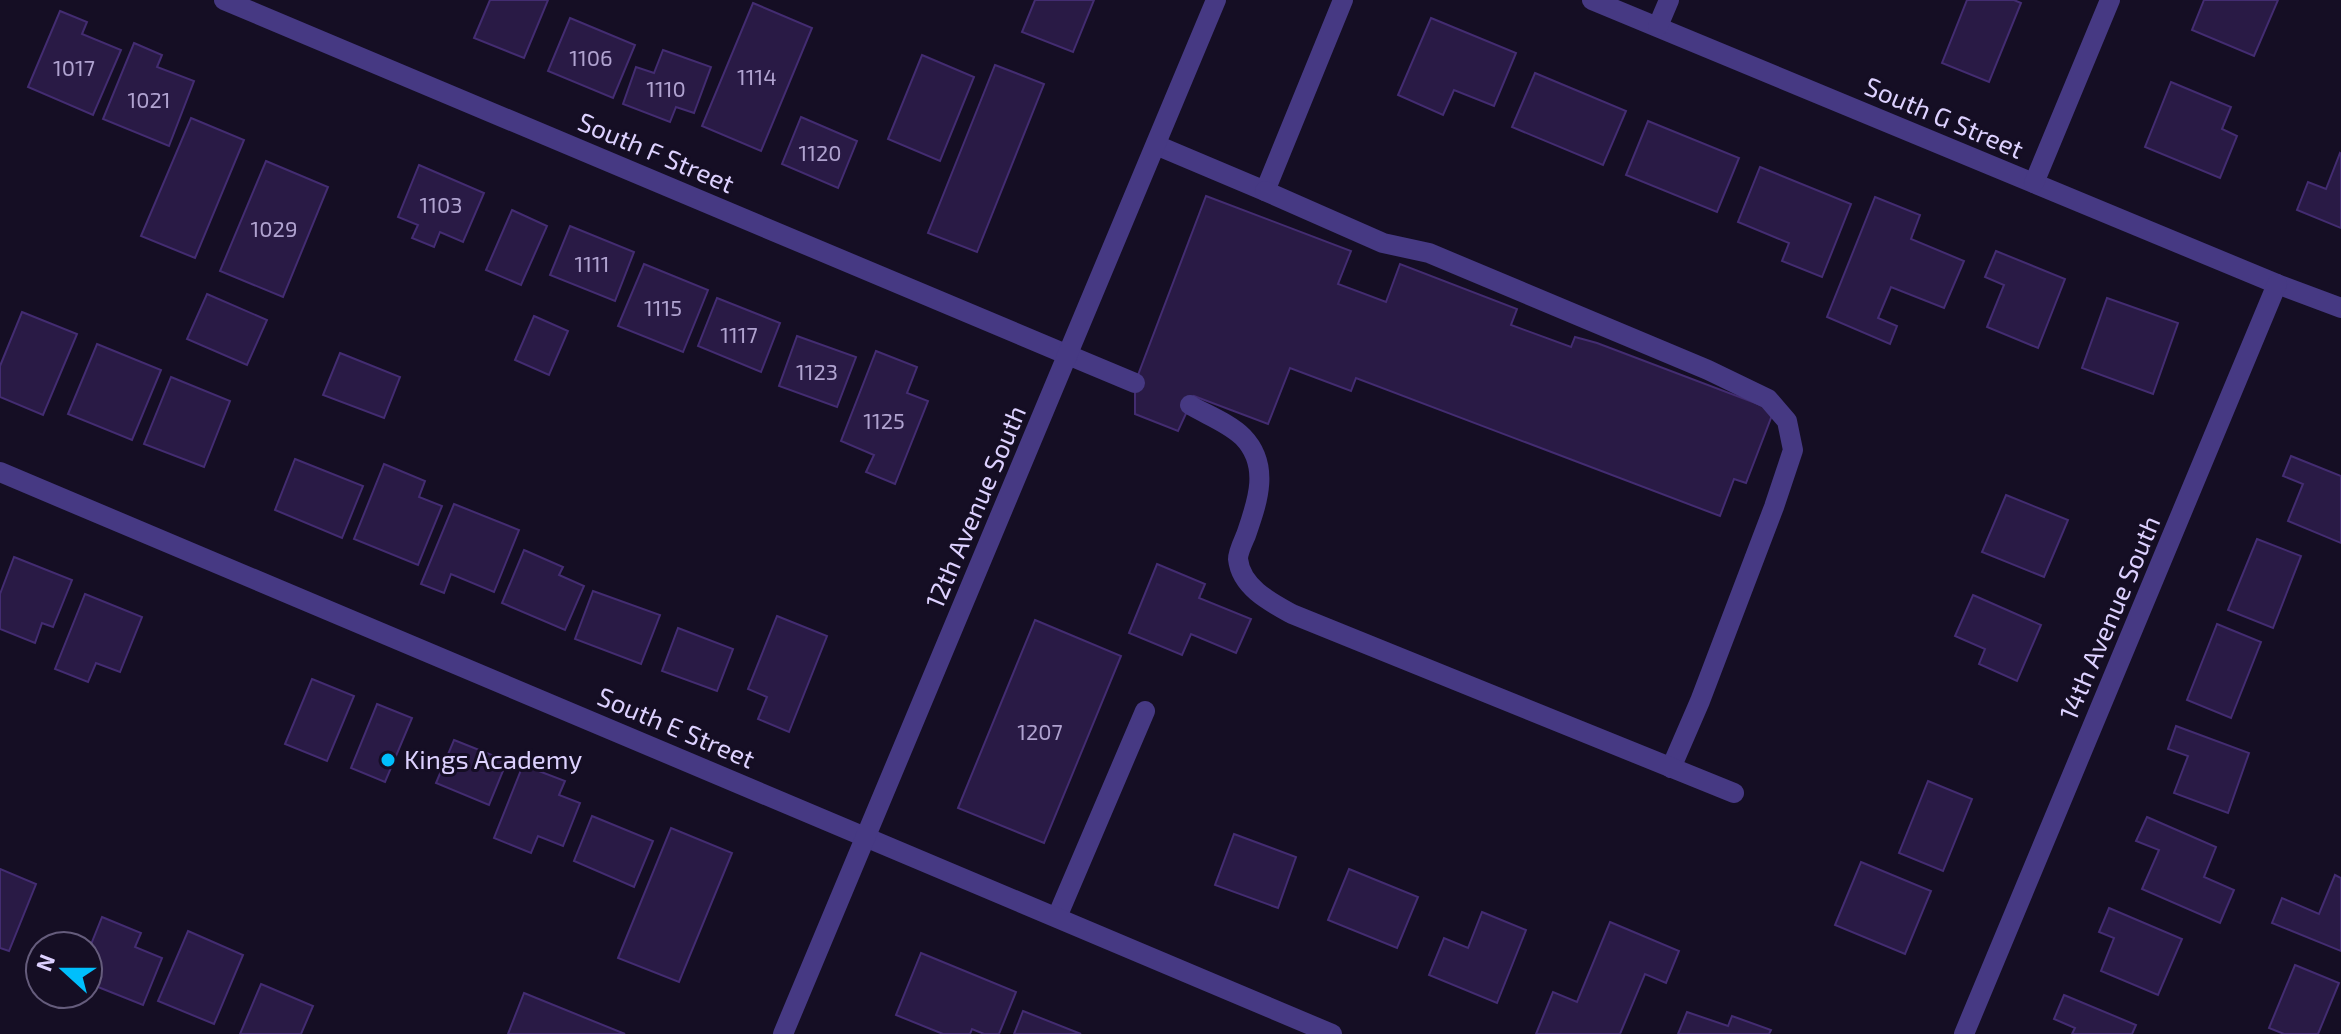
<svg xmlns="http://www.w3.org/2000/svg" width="2341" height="1034" font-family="'Exo 2',sans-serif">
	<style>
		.building { fill: #291a45; stroke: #432c71; stroke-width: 2 }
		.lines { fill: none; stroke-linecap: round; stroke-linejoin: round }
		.service { stroke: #463983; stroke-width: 20 }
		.minor { stroke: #463983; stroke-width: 20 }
		.tertiary { stroke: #463983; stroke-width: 20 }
		.poi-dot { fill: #00bffc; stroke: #150e24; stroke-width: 3 }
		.labels { text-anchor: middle; stroke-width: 6; stroke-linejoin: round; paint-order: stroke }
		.number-label { font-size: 22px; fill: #b0a3d0 }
		.street-label { font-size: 26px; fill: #ddd1ff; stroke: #150e24 }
		.poi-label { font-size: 26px; fill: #ddd1ff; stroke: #150e24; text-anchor: start }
	</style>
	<rect width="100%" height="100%" fill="#150e24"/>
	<g class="building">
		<path d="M490 0H548L524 58 474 38Z"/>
		<path d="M1035 0H1094L1073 52 1022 32Z"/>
		<path d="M1967 0H2014L2021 3 1989 82 1942 63Z"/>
		<path d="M2204 0H2278L2254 56 2192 30Z"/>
		<path d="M753 3 812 28 761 151 702 126Z"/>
		<path d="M60 11 87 22 82 34 121 50 93 115 28 87Z"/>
		<path d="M570 18 635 45 613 98 548 71Z"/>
		<path d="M1431 18 1516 53 1494 106 1454 90 1443 115 1398 95Z"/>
		<path d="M134 43 162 55 157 67 194 81 169 146 103 119Z"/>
		<path d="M663 50 711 67 694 113 676 107 670 122 623 104 636 67 654 73Z"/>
		<path d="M922 55 974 77 940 161 888 139Z"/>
		<path d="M995 65 1044 84 977 252 928 233Z"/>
		<path d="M1535 73 1626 111 1603 165 1512 127Z"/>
		<path d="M2171 82 2231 107 2222 129 2237 136 2220 178 2145 147Z"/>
		<path d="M801 117 857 141 838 188 782 164Z"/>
		<path d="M191 118 244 140 195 258 141 236Z"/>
		<path d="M1648 121 1739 158 1717 212 1626 175Z"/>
		<path d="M2340 153 2341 154V228L2297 210 2308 182 2326 189Z"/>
		<path d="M266 161 328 187 283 297 220 271Z"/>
		<path d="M419 165 484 193 463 242 440 232 434 247 412 238 418 225 398 217Z"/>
		<path d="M1760 167 1851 204 1822 277 1782 261 1789 243 1738 222Z"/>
		<path d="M1206 196 1351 251 1338 284 1386 302 1400 264 1517 309 1511 325 1571 347 1575 337 1597 343 1774 410 1746 483 1734 479 1720 516 1356 378 1351 391 1290 368 1268 424 1194 396 1178 431 1135 414V383Z"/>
		<path d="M1875 197 1920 215 1911 239 1964 261 1944 308 1891 287 1878 318 1897 326 1890 344 1827 317Z"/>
		<path d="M512 210 547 226 521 285 486 270Z"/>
		<path d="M570 226 634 252 615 301 550 275Z"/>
		<path d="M1996 251 2065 279 2038 348 1987 327 2004 285 1985 277Z"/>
		<path d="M644 264 708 290 683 352 618 326Z"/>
		<path d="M207 294 267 320 247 365 187 339Z"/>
		<path d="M717 298 780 323 761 372 698 346Z"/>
		<path d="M2107 298 2178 323 2153 394 2082 368Z"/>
		<path d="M22 312 77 334 43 415 0 397V366Z"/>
		<path d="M534 316 568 331 549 375 515 360Z"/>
		<path d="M797 336 856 357 837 407 779 386Z"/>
		<path d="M97 344 161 370 132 440 68 414Z"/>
		<path d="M876 351 917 367 907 393 928 401 895 484 866 472 874 455 841 441Z"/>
		<path d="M340 353 400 377 384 418 323 395Z"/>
		<path d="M171 377 230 401 204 467 144 444Z"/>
		<path d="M2291 456 2341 476V543L2288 521 2303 484 2283 476Z"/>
		<path d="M295 459 363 486 342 538 275 510Z"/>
		<path d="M384 464 425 481 419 497 442 506 418 565 354 539Z"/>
		<path d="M2006 495 2068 520 2044 577 1982 552Z"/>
		<path d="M454 504 519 530 494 592 451 574 444 593 421 584Z"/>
		<path d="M2257 539 2301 556 2273 628 2228 610Z"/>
		<path d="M524 550 563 567 559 575 584 586 565 630 502 603Z"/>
		<path d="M14 557 72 580 53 627 42 623 35 643 0 629V594Z"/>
		<path d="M1157 564 1205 584 1199 598 1251 619 1236 653 1191 634 1182 655 1129 633Z"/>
		<path d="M593 591 660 615 641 664 575 639Z"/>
		<path d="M85 594 142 617 120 672 96 663 88 682 55 669Z"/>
		<path d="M1973 595 2041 625 2017 681 1979 664 1985 649 1955 636Z"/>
		<path d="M777 616 827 636 789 732 758 719 767 697 748 689Z"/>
		<path d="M1035 620 1121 656 1044 843 958 808Z"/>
		<path d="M2217 624 2261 642 2231 718 2187 700Z"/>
		<path d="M678 628 733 649 717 691 662 671Z"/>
		<path d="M312 679 354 696 327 761 285 744Z"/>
		<path d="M377 704 412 718 385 782 351 768Z"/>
		<path d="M2176 726 2249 753 2228 813 2174 793 2188 756 2168 749Z"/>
		<path d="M454 740 507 761 489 805 436 783Z"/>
		<path d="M523 765 565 781 559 795 580 803 563 846 538 836 531 853 494 838Z"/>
		<path d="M1928 781 1972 799 1943 871 1899 853Z"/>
		<path d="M592 816 653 841 634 887 574 861Z"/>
		<path d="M2147 817 2216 847 2204 877 2234 890 2220 923 2142 889 2159 850 2136 841Z"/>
		<path d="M671 828 732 853 679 982 618 958Z"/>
		<path d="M1234 834 1296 857 1278 908 1215 885Z"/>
		<path d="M1861 862 1931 891 1905 954 1835 925Z"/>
		<path d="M0 869 36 884 9 951 0 948Z"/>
		<path d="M1349 869 1418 897 1397 948 1328 920Z"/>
		<path d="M2335 875 2341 878V951L2272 923 2282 898 2319 914Z"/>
		<path d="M2109 908 2182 939 2158 995 2101 971 2114 938 2099 932Z"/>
		<path d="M1482 912 1526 930 1497 1003 1429 975 1444 938 1468 948Z"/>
		<path d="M102 917 141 933 135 947 162 958 143 1005 88 983V952Z"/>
		<path d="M1610 922 1679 951 1666 983 1645 974 1620 1034H1536L1553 992 1577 1002Z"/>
		<path d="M188 931 243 955 214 1024 158 1001Z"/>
		<path d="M921 953 1016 992 999 1034H984L972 1029 970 1034H943L896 1015Z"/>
		<path d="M2295 965 2339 983 2318 1034H2284L2269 1028Z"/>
		<path d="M261 984 313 1006 301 1034H240Z"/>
		<path d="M524 993 625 1034H508Z"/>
		<path d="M2064 995 2136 1025 2132 1034H2072L2075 1028 2054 1019Z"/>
		<path d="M1023 1011 1081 1034H1014Z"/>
		<path d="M1687 1012 1728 1026 1732 1016 1771 1030 1769 1034H1678Z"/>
	</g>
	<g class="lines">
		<g class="service">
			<path d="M1156 145 1265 191 1343 0"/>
			<path d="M1265 191 1383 243 1429 253 1708 370 1768 399 1787 421 1793 450 1774 507 1700 701 1671 768"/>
			<path d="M1068 355 1135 383"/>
			<path d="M1190 405C1207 415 1229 423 1243 437 1271 466 1257 503 1246 535 1243 542 1238 552 1238 559 1241 587 1270 602 1292 614L1734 793"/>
			<path d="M1057 917 1145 711"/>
		</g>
		<g class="minor">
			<path d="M224 0 1068 355"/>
			<path d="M1592 0 2277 284 2341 308"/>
			<path d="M1658 26 1669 0"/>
			<path d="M2034 183 2110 0"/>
			<path d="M0 472 1332 1034"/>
			<path d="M1964 1034 2277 284"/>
		</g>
		<path class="tertiary" d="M783 1034 1216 0"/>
	</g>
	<circle class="poi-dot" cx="388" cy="760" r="8"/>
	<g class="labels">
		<g class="number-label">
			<text x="591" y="66">1106</text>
			<text x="74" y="76">1017</text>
			<text x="757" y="85">1114</text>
			<text x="666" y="97">1110</text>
			<text x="149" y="108">1021</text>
			<text x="820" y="161">1120</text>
			<text x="441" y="213">1103</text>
			<text x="274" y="237">1029</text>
			<text x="592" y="272">1111</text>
			<text x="663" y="316">1115</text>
			<text x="739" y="343">1117</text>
			<text x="817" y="380">1123</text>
			<text x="884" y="429">1125</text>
			<text x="1040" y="740">1207</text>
		</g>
		<g class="street-label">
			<text transform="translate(1944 118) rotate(23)" y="9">South G Street</text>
			<text transform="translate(656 153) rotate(23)" y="9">South F Street</text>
			<text transform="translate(976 507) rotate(-67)" y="9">12th Avenue South</text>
			<text transform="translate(2110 618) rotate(-67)" y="9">14th Avenue South</text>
			<text transform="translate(676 728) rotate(23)" y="9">South E Street</text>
		</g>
		<g class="poi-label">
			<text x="404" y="769">Kings Academy</text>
		</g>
	</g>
	<g transform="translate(64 970) rotate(291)"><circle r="38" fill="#150e24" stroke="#655c7c" stroke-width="2"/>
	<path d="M0-6L14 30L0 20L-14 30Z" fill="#00bffc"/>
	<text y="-12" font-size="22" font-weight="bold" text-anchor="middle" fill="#ddd1ff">N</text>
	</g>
</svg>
